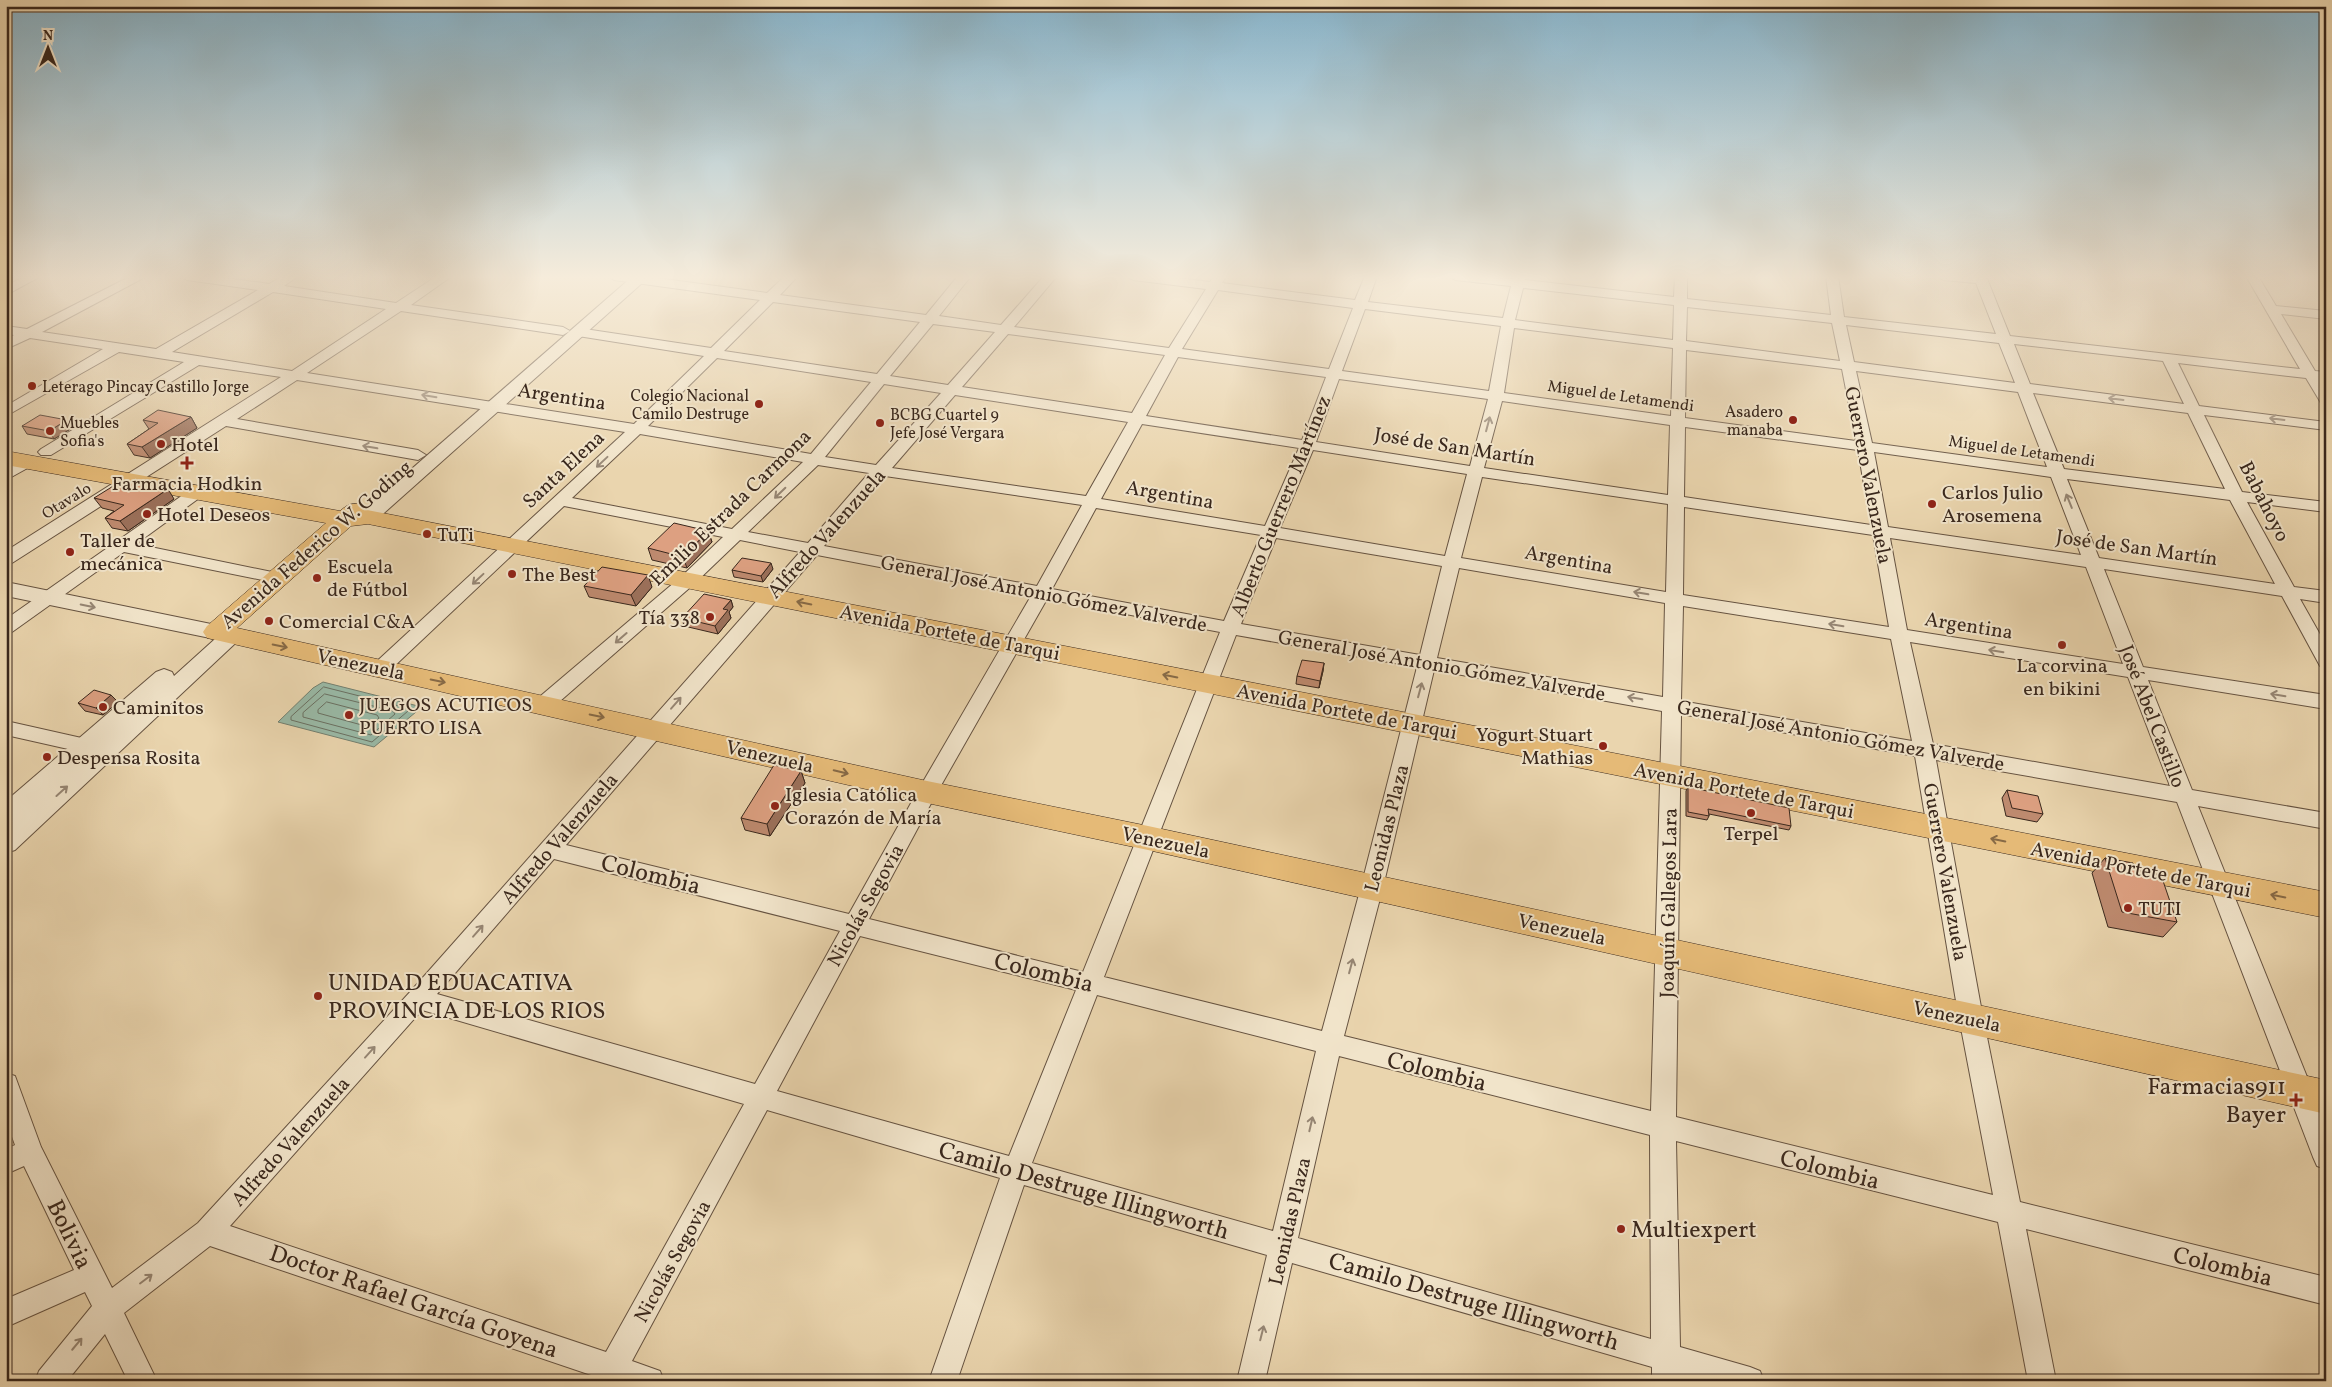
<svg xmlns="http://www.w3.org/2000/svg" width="2332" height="1387" font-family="Vollkorn,serif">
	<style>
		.water { fill: #99b9a6; stroke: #737f6f }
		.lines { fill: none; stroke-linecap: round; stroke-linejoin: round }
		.shore { stroke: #6a7062; stroke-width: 1 }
		.minor-casing { stroke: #665341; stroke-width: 2 }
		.tertiary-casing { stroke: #665341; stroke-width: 2 }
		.primary-casing { stroke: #3a281d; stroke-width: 1 }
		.minor { fill: #f1e4ca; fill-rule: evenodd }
		.tertiary { fill: #f1e4ca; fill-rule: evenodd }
		.primary { fill: #e5ba77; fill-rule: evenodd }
		.wall { fill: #be8a6f; stroke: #3a281d }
		.shaded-wall { fill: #9b705a; stroke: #3a281d }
		.building { fill: #dda081; stroke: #3a281d }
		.oneway { stroke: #968674 }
		.oneway2 { stroke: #876a46 }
		.poi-dot { fill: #8f2418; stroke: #f1e4ca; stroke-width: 2 }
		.labels { text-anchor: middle; stroke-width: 4; stroke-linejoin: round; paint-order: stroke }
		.far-poi-label { font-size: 16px; fill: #3a281d; stroke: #f1e4ca; text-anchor: start }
		.far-street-label { font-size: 16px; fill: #3a281d; stroke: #f1e4ca }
		.street-label { font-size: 20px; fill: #3a281d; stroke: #f1e4ca }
		.poi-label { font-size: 20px; fill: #3a281d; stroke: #f1e4ca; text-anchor: start }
		.near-street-label { font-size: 24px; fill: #3a281d; stroke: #f1e4ca }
		.near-poi-label { font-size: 24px; fill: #3a281d; stroke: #f1e4ca; text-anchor: start }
	</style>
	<rect width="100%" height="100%" fill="#ead5ae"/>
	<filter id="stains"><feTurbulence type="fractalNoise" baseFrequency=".004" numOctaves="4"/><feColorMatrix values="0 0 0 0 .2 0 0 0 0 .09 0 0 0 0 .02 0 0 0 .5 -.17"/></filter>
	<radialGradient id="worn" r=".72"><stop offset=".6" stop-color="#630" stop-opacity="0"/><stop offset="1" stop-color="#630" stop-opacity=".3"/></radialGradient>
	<path class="water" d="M323 682 422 707 374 747 278 722 313 688Z"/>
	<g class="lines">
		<g class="shore">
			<path d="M324 687 407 708 408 711 372 742 291 720V717Z"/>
			<path d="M325 694 393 711 395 714 371 735 303 717V713Z"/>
			<path d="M327 702 377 715 379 718 369 727 318 713V710Z"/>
		</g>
		<defs>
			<g id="minor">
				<path d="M25 276H41L6 295V286Z"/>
				<path d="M131 276H147L42 332 156 349 258 290 187 280 181 276H213L269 284 283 276H298L284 286 396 303 437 276H452L411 305 563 327 570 331 563 335 401 311 307 373 634 424 704 356 578 336 573 335 571 332 573 329 578 328 711 348 760 300 614 280 608 276H642L767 293 785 276H798L780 295 926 315 958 276H971L939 316 1001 325 1044 276H1057L1014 327 1169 348 1206 289 1133 280 1127 276H1163L1210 282 1214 276H1226L1222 283 1355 300 1365 276H1377L1368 302 1503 318 1511 286 1455 280 1449 276 1513 279 1514 276H1526L1525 280 1674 297 1675 276H1687V299L1831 315 1826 276H1838L1844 317 1996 334 1976 283 1943 280 1937 276H1986L2010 336 2300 369 2246 276H2258L2276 306 2326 311V319L2281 314 2315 371 2326 372V380H2321L2326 388V404L2321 403 2306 378 2178 363 2199 406 2326 422V430L2204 415 2242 492 2326 502V512L2247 502 2294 587 2326 591V603L2300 599 2326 645V668L2320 666 2282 596 2104 569 2143 667 2326 695V709L2148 680 2192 790 2326 813V829L2198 806 2326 1124V1169L2317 1166 2313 1157 2177 802 1936 760 1981 1007 2020 1202 2326 1277V1305L2026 1229 2056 1381H2028L1998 1222 1676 1141 1680 1347 1750 1367 1760 1371 1764 1381H1700L1680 1375V1381H1652V1367L1292 1263 1265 1381H1237L1267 1255 1024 1185 957 1381H929L1000 1178 767 1110 632 1361 660 1371 664 1381H592L594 1376 210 1246 124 1313 157 1381H128L105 1334 67 1381H35L39 1371 92 1306 85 1292 6 1327V1299L74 1270 24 1166 6 1174V1149L15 1145 6 1120V1073L15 1076 41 1147 112 1288 198 1223 410 992 800 552 740 540 694 584 551 709 544 711 537 709 535 704 537 699 682 576 723 537 564 506 387 673 381 674 375 673 372 668 375 663 625 432 297 380 237 419 418 450 426 455 418 460 226 426 12 563 6 564V551L281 377 199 365 51 455H41L38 452 41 449 184 362 119 352 6 416V406L103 349 30 338 6 349V340L14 335 6 334V326L27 329ZM1523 288 1674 305 1673 340 1515 320ZM1218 290 1353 308 1329 369 1182 349ZM273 292 386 309 292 371 172 352ZM773 302 920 322 877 374 724 351ZM1687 307 1832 323 1840 361 1686 341ZM1365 309 1501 326 1489 391 1342 371ZM933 324 995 332 948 385 890 376ZM1846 325 1999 343 2015 383 1854 362ZM1514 328 1673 348 1671 416 1504 393ZM1008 334 1165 355 1132 413 962 387ZM2014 344 2163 361 2184 404 2030 384ZM1686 350 1842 369 1856 441 1685 418ZM1178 357 1326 377 1302 440 1146 416ZM717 358 871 382 811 454 648 426ZM1856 371 2018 392 2047 467 1872 443ZM1339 379 1488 399 1470 466 1316 442ZM884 384 941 393 876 465 825 457ZM2033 393 2188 413 2225 489 2064 469ZM955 395 1128 422 1086 496 892 468ZM1502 401 1670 425 1668 495 1484 468ZM1142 424 1299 448 1265 526 1101 499ZM1685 427 1858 450 1871 525 1684 497ZM640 434 803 462 732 529 572 498ZM1313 450 1467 474 1445 556 1280 528ZM1874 452 2051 477 2081 555 1888 527ZM818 465 869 473 808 543 748 532ZM885 476 1082 505 1037 586 824 546ZM1482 477 1668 504 1666 592 1461 558ZM2067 479 2230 500 2275 584 2099 558ZM1684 507 1873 535 1889 627 1683 595ZM1096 508 1261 535 1224 621 1052 589ZM1276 538 1442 566 1420 655 1241 624ZM1890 538 2086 567 2123 664 1907 630ZM817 555 1031 596 920 787 849 914 566 845ZM1459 568 1665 603 1663 697 1437 658ZM1047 599 1220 632 1083 972 869 919 935 796ZM1683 606 1891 639 1912 741 1681 701ZM1236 635 1417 667 1361 887 1322 1031 1104 977ZM1910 642 2128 677 2170 786 1933 744ZM1434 670 1662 711 1651 1111 1344 1036 1383 887ZM1681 714 1915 756 1957 1007 1993 1195 1676 1117ZM554 859 840 931 755 1084 437 994ZM860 936 1076 990 1009 1156 777 1091ZM1097 995 1316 1051 1273 1231 1032 1163ZM422 1010 744 1104 606 1352 230 1226ZM1339 1056 1650 1135 1651 1339 1298 1238Z"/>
				<path d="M28 457 33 459 36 462 33 465 6 480V468Z"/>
				<path d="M196 488 202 490 204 493 202 496 136 544 277 573 283 574 286 578 283 582 277 583 124 552 12 632 6 634V619L190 490Z"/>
				<path d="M6 721 86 739 93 741 96 746 93 751 86 753 6 735Z"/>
			</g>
			<g id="tertiary">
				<path d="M633 276H650L375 521H361L358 517 361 513Z"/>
				<path d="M6 582 216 625 224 627 226 630 232 629 240 631 243 636 15 850 6 853V828L10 824 6 825V801L156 672 164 669 172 672 174 676 215 639 6 596Z"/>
			</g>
			<path id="primary" d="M6 451 340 511C348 504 353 502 363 505L367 510 2326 892V918L368 524 351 526 237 628 927 781 1148 826 2326 1080V1114L1148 850 927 803 207 638 203 632 207 626 326 523 6 465Z"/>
		</defs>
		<use href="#minor" class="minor-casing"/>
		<use href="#tertiary" class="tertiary-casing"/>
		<use href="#primary" class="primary-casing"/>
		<use href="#minor" class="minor"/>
		<use href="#tertiary" class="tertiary"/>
		<use href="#primary" class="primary"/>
	</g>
	<g class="wall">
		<path d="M191 417 197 428 150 458 134 455 127 444 149 429 143 420Z"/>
		<path d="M67 420 72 428 54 439 27 434 22 426Z"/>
		<path d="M94 498 174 499 128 531 112 528 105 518 114 511 102 508Z"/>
		<path d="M708 531 712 542 687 568 652 560 648 548Z"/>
		<path d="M773 569 763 582 734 577 732 570Z"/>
		<path d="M584 586 652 587 636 606 589 597Z"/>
		<path d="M731 600 733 607 729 612 731 618 718 634 684 626 682 618Z"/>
		<path d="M1324 663 1323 671 1319 688 1296 684 1297 676Z"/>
		<path d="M118 702 103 715 85 711 78 703Z"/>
		<path d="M801 771 805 783 770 836 745 830 741 818Z"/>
		<path d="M1688 787 1791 826 1789 830 1709 814V816L1707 820 1686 816V791Z"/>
		<path d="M2007 790 2043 814 2037 822 2006 816 2002 798Z"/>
		<path d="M2105 858 2136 870 2177 922 2163 937 2108 927 2092 873Z"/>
	</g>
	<g class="shaded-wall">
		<path d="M191 417 197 428 150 458 142 447Z"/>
		<path d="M67 420 72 428 54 439 49 431Z"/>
		<path d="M168 489 174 499 128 531 120 521Z"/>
		<path d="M708 531 712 542 687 568 683 557Z"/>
		<path d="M771 563 773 569 763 582 761 576Z"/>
		<path d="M648 575 652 587 636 606 631 595Z"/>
		<path d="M731 600 733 607 729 612 731 618 718 634 715 626 723 609Z"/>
		<path d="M1324 663 1323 671 1319 688 1320 681Z"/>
		<path d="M111 695 118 702 103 715 96 708Z"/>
		<path d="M801 771 805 783 770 836 767 824Z"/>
	</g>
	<g class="building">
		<path d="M158 410 191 417 142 447 127 444 158 423 143 420Z"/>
		<path d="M40 415 67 420 49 431 22 426Z"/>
		<path d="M123 480 168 489 120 521 105 518 124 505 94 498Z"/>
		<path d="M674 523 708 531 683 557 648 548Z"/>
		<path d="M742 558 771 563 761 576 732 570Z"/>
		<path d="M602 567 648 575 631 595 584 586Z"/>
		<path d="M704 594 731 600 723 609 728 610 715 626 682 618Z"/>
		<path d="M1302 660 1324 663 1320 681 1297 676Z"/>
		<path d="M94 690 111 695 96 708 78 703Z"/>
		<path d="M774 765 801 771 767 824 741 818Z"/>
		<path d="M1688 787 1789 808 1791 826 1708 809 1709 816 1688 812Z"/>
		<path d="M2007 790 2038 796 2043 814 2012 808Z"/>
		<path d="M2105 858 2133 863 2136 870 2161 875 2177 922 2122 912Z"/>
	</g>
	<defs><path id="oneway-shaft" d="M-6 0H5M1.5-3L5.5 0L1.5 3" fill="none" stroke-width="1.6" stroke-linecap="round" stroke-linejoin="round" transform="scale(1.25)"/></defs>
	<g class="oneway">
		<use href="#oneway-shaft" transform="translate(429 396) rotate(-171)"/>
		<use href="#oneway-shaft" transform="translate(2116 399) rotate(-173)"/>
		<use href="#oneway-shaft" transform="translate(2277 419) rotate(-173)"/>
		<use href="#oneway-shaft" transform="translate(1488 424) rotate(-75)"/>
		<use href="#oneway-shaft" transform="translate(370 447) rotate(-170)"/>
		<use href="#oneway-shaft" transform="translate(602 462) rotate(137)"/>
		<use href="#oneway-shaft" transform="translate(780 493) rotate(136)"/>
		<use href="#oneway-shaft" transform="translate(2069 501) rotate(-112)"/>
		<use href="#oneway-shaft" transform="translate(478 579) rotate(137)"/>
		<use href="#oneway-shaft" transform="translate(1641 593) rotate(-170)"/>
		<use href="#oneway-shaft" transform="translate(88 606) rotate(12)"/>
		<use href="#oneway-shaft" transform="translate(1836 625) rotate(-171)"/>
		<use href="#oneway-shaft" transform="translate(621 638) rotate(139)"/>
		<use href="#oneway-shaft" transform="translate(1996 651) rotate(-171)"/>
		<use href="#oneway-shaft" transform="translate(1420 690) rotate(-75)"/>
		<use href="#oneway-shaft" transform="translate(2278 695) rotate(-171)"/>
		<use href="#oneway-shaft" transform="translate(1635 698) rotate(-170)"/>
		<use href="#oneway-shaft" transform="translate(676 703) rotate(-49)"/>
		<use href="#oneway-shaft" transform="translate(62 791) rotate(-42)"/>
		<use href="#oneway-shaft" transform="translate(478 931) rotate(-49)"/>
		<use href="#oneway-shaft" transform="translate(1351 966) rotate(-75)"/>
		<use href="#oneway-shaft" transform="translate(370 1052) rotate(-48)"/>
		<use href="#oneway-shaft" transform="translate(1311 1124) rotate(-77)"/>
		<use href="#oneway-shaft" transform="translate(146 1279) rotate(-37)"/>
		<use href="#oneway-shaft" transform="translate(1262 1333) rotate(-76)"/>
		<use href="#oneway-shaft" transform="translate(77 1344) rotate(-50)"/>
	</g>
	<g class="oneway2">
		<use href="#oneway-shaft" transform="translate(804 603) rotate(-169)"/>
		<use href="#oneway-shaft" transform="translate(280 646) rotate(12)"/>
		<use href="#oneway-shaft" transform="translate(1170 676) rotate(-169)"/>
		<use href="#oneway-shaft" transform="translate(438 681) rotate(12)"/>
		<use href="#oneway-shaft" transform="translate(597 716) rotate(12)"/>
		<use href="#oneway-shaft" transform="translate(841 772) rotate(13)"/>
		<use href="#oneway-shaft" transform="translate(1998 840) rotate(-169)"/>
		<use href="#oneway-shaft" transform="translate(2278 896) rotate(-169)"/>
	</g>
	<linearGradient id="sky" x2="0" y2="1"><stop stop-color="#88b6ce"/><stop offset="0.59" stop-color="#f6ecdb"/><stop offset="1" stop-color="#f6ecdb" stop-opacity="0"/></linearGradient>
	<rect width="2332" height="470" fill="url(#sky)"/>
	<g class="poi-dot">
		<circle cx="32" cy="386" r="5"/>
		<circle cx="759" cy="404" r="5"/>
		<circle cx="1793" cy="420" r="5"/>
		<circle cx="880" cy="423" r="5"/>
		<circle cx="50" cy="431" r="5"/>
		<circle cx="161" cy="444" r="5"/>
		<path d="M184.5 455.5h5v5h5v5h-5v5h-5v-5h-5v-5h5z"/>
		<circle cx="1932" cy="504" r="5"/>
		<circle cx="147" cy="514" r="5"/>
		<circle cx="427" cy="534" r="5"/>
		<circle cx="70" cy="552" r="5"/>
		<circle cx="512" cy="574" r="5"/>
		<circle cx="317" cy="578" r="5"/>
		<circle cx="710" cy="617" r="5"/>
		<circle cx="269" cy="621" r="5"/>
		<circle cx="2062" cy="645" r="5"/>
		<circle cx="103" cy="707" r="5"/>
		<circle cx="349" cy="715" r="5"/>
		<circle cx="1603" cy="746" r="5"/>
		<circle cx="47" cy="757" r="5"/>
		<circle cx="775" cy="806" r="5"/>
		<circle cx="1751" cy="813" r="5"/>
		<circle cx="2128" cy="908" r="5"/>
		<circle cx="318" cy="996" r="5"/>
		<path d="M2293.5 1092.5h5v5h5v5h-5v5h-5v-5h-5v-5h5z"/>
		<circle cx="1621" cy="1229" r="5"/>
	</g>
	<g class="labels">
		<g class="far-poi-label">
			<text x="42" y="392">Leterago Pincay Castillo Jorge</text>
			<text x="749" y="401" text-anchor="end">Colegio Nacional<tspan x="749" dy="18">Camilo Destruge</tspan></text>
			<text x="1783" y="417" text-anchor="end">Asadero<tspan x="1783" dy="18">manaba</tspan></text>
			<text x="890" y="420">BCBG Cuartel 9<tspan x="890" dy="18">Jefe José Vergara</tspan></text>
			<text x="60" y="428">Muebles<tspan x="60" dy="18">Sofia's</tspan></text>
		</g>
		<g class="far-street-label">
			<text transform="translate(1621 395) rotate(8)" y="6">Miguel de Letamendi</text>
			<text transform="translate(2022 450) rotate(8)" y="6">Miguel de Letamendi</text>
			<text transform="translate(66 500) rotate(-32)" y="6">Otavalo</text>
		</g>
		<g class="street-label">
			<text transform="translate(562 396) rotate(9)" y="7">Argentina</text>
			<text transform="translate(1455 446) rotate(9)" y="7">José de San Martín</text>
			<text transform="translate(563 469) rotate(-43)" y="7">Santa Elena</text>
			<text transform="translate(1869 475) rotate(79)" y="7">Guerrero Valenzuela</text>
			<text transform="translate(1170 494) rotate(10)" y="7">Argentina</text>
			<text transform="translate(2265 501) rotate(63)" y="7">Babahoyo</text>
			<text transform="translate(1280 506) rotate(-68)" y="7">Alberto Guerrero Martínez</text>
			<text transform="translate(730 507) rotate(-44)" y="7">Emilio Estrada Carmona</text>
			<text transform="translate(826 533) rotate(-48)" y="7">Alfredo Valenzuela</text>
			<text transform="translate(316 544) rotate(-41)" y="7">Avenida Federico W. Goding</text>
			<text transform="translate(2137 547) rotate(8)" y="7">José de San Martín</text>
			<text transform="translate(1569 559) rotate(10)" y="7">Argentina</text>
			<text transform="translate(1044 593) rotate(11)" y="7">General José Antonio Gómez Valverde</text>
			<text transform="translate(1969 625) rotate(9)" y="7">Argentina</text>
			<text transform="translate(950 632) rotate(11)" y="7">Avenida Portete de Tarqui</text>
			<text transform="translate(361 664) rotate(12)" y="7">Venezuela</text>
			<text transform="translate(1442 665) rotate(10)" y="7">General José Antonio Gómez Valverde</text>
			<text transform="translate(1347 711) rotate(11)" y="7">Avenida Portete de Tarqui</text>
			<text transform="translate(2153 716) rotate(69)" y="7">José Abel Castillo</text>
			<text transform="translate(1841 735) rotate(10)" y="7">General José Antonio Gómez Valverde</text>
			<text transform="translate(770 756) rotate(13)" y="7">Venezuela</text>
			<text transform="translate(1744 790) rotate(11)" y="7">Avenida Portete de Tarqui</text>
			<text transform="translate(1386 828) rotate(-76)" y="7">Leonidas Plaza</text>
			<text transform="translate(559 838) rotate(-49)" y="7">Alfredo Valenzuela</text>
			<text transform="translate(1166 842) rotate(12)" y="7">Venezuela</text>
			<text transform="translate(2141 869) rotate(11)" y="7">Avenida Portete de Tarqui</text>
			<text transform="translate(1946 872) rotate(80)" y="7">Guerrero Valenzuela</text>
			<text transform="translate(1668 903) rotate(-89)" y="7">Joaquín Gallegos Lara</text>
			<text transform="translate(865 905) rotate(-61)" y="7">Nicolás Segovia</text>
			<text transform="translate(1562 929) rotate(12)" y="7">Venezuela</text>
			<text transform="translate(1957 1016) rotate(12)" y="7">Venezuela</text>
			<text transform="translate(290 1141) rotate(-48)" y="7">Alfredo Valenzuela</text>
			<text transform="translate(1289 1221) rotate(-77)" y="7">Leonidas Plaza</text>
			<text transform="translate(672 1261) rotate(-61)" y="7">Nicolás Segovia</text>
		</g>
		<g class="poi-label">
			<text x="171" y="451">Hotel</text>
			<text x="187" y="490" text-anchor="middle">Farmacia Hodkin</text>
			<text x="1942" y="499">Carlos Julio<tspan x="1942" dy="23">Arosemena</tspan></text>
			<text x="157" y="521">Hotel Deseos</text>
			<text x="437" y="541">TuTi</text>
			<text x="80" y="547">Taller de<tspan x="80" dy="23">mecánica</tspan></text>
			<text x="327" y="573">Escuela<tspan x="327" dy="23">de Fútbol</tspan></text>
			<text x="522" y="581">The Best</text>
			<text x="700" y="624" text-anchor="end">Tía 338</text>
			<text x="279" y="628">Comercial C&amp;A</text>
			<text x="2062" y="672" text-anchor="middle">La corvina<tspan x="2062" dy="23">en bikini</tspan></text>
			<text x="359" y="711">JUEGOS ACUTICOS<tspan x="359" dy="23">PUERTO LISA</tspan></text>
			<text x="113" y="714">Caminitos</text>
			<text x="1593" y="741" text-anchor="end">Yogurt Stuart<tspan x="1593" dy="23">Mathias</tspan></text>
			<text x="57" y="764">Despensa Rosita</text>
			<text x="785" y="801">Iglesia Católica<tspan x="785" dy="23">Corazón de María</tspan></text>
			<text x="1751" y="840" text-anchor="middle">Terpel</text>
			<text x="2138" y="915">TUTI</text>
		</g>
		<g class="near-street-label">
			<text transform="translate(651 874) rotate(14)" y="8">Colombia</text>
			<text transform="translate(1044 972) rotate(14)" y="8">Colombia</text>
			<text transform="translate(1437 1071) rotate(14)" y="8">Colombia</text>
			<text transform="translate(1830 1169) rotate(14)" y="8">Colombia</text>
			<text transform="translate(1084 1190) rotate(16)" y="8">Camilo Destruge Illingworth</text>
			<text transform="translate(70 1234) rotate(64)" y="8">Bolivia</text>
			<text transform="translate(2223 1266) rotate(14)" y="8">Colombia</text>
			<text transform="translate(414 1301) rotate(19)" y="8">Doctor Rafael García Goyena</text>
			<text transform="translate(1474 1301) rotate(16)" y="8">Camilo Destruge Illingworth</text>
		</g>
		<g class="near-poi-label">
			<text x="328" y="990">UNIDAD EDUACATIVA<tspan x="328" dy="28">PROVINCIA DE LOS RIOS</tspan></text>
			<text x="2286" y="1094" text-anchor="end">Farmacias911<tspan x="2286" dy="28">Bayer</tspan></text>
			<text x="1631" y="1237">Multiexpert</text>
		</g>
	</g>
	<rect width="2332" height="1387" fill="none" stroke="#ead5ae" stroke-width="25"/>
	<rect x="8" y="8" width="2317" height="1372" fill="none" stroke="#3a281d" stroke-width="2.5"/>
	<rect x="12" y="12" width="2307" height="1362" fill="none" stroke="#3a281d"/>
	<g transform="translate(48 48)" stroke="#f1e4ca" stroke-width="4" paint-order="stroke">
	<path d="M0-4L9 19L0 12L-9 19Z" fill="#3a281d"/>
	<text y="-8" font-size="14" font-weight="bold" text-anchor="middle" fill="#3a281d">N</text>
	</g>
	<rect width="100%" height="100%" filter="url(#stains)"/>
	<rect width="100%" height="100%" fill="url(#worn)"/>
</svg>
